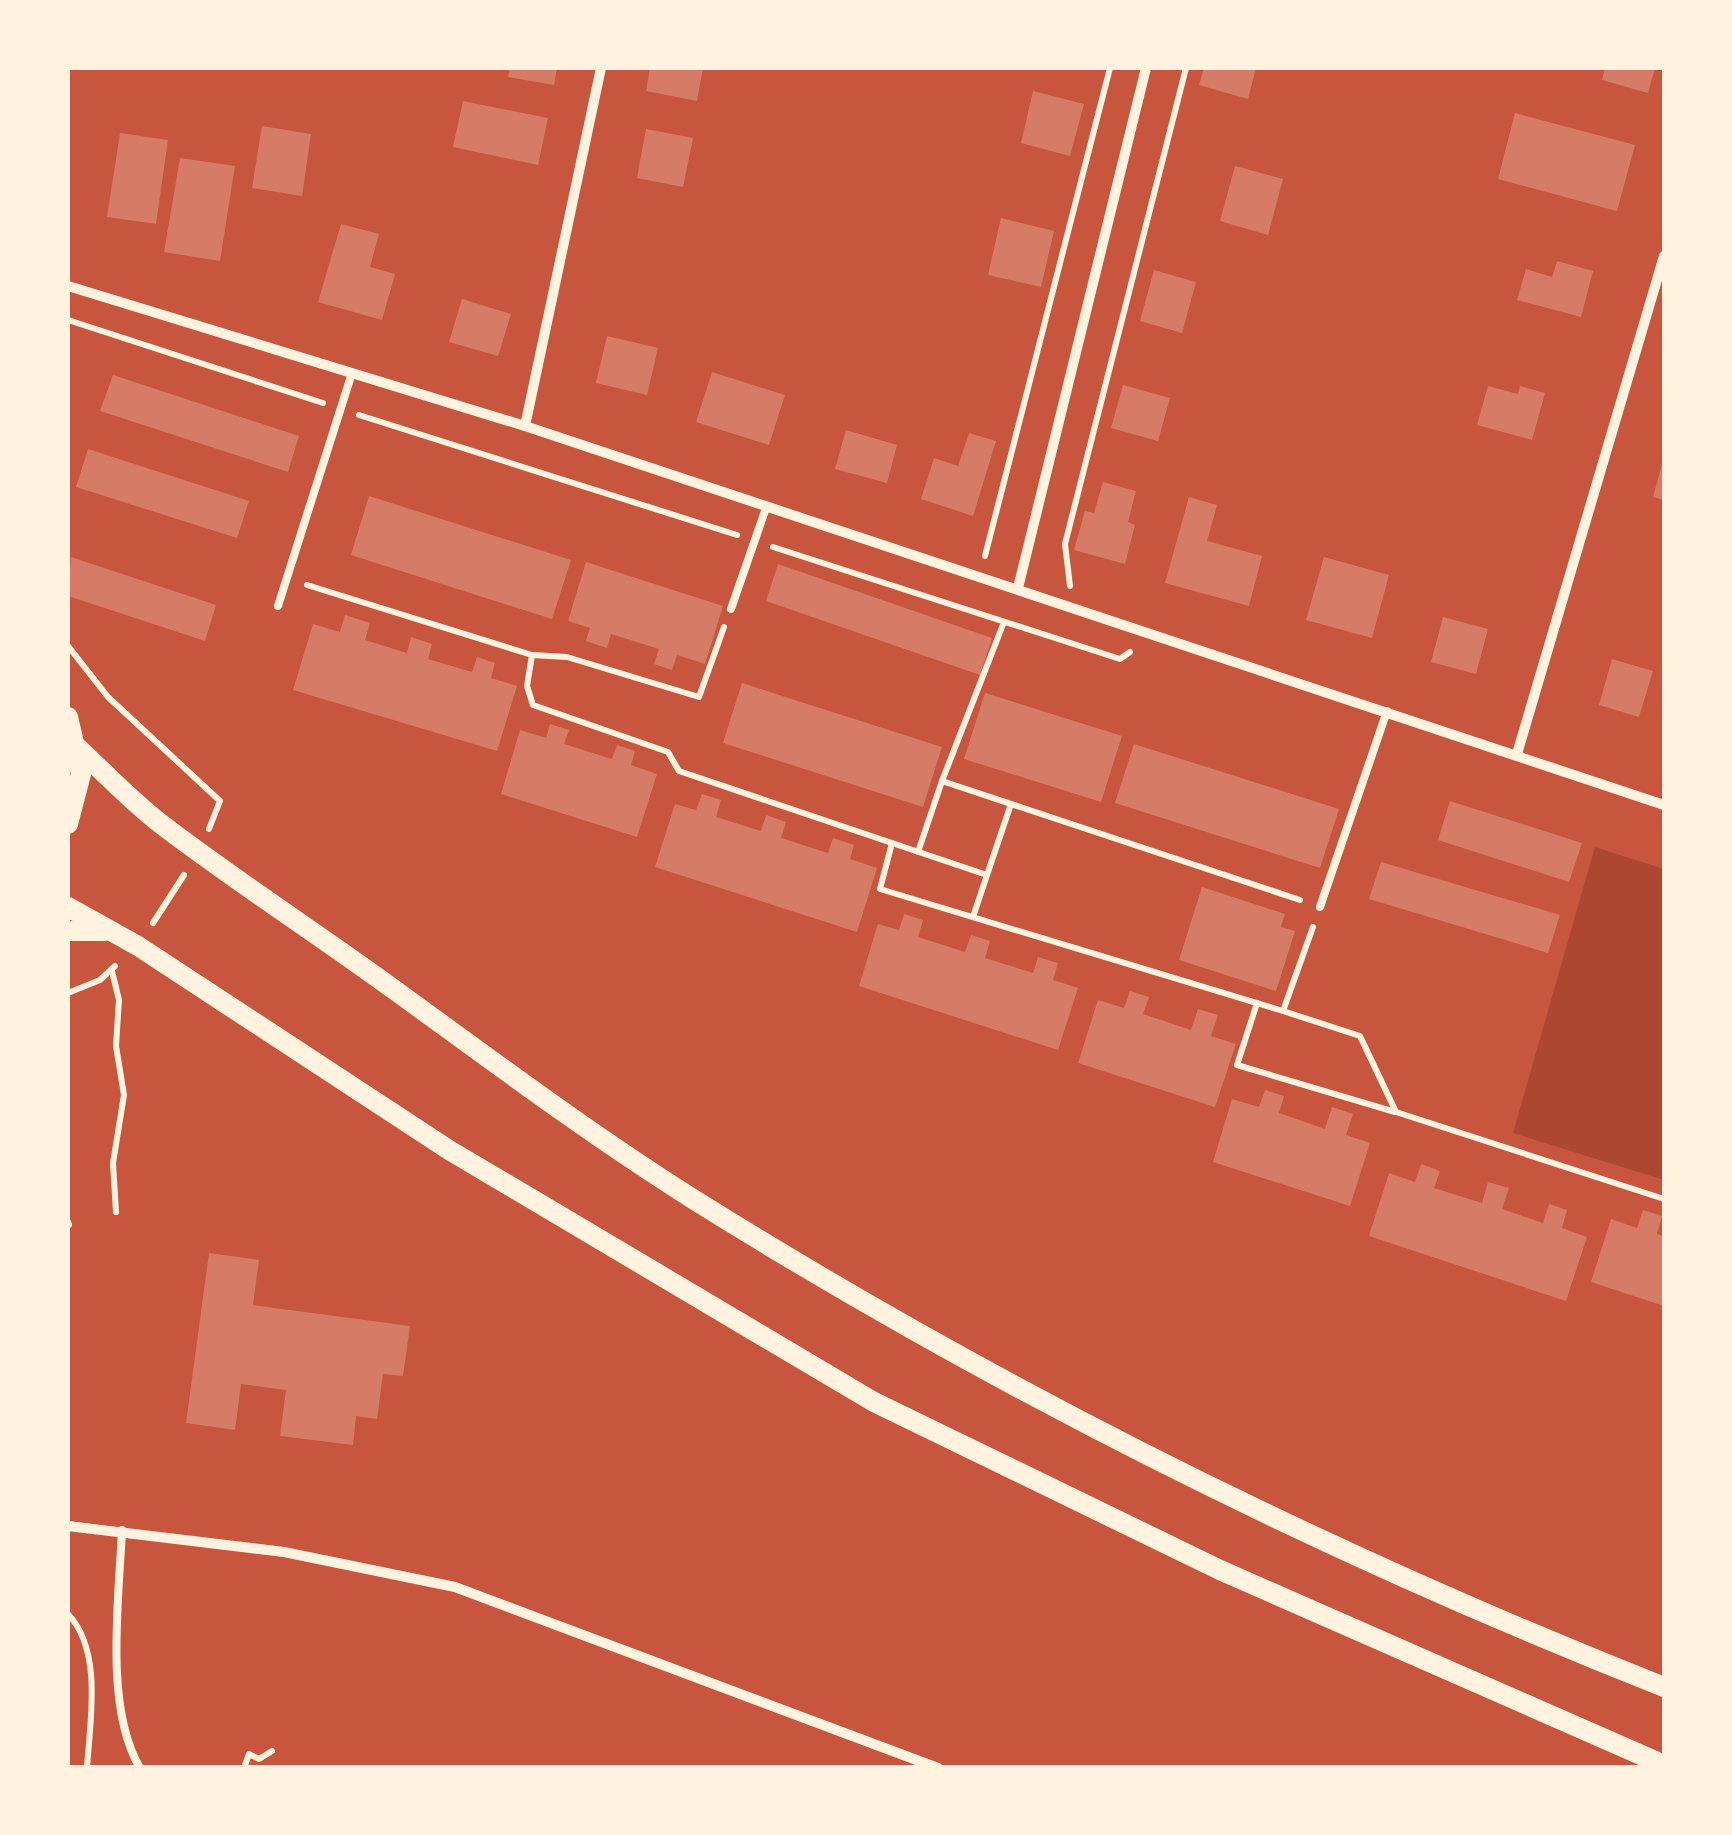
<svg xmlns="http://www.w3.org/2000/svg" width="1732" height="1835" font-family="Cabin,sans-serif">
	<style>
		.green { fill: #ae4732 }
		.building { fill: #d67c66 }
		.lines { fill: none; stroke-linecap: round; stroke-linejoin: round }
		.path { stroke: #fff3e0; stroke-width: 6 }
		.service { stroke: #fff3e0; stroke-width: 8 }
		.minor { stroke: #fff3e0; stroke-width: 10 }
		.secondary { stroke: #fff3e0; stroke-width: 20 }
	</style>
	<rect width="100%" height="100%" fill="#c8553d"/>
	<path class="green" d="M1595 847 1664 869V1180L1513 1133Z"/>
	<g class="building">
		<path d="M510 68H557L554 85 508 77Z"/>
		<path d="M650 68H703L697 101 646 91Z"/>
		<path d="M1204 68H1256L1248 99 1199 85Z"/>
		<path d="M1605 68H1655L1648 93 1602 80Z"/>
		<path d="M1033 91 1084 104 1070 156 1021 143Z"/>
		<path d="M463 101 548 118 538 165 453 147Z"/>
		<path d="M1515 113 1635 145 1617 211 1498 179Z"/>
		<path d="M262 126 311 134 302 196 252 188Z"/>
		<path d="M646 129 693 138 683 187 637 178Z"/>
		<path d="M120 133 168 140 156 224 107 217Z"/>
		<path d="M180 158 235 166 220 261 164 252Z"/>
		<path d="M1235 166 1283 179 1268 235 1220 221Z"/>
		<path d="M1001 218 1054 231 1041 287 988 275Z"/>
		<path d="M341 224 379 234 370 267 395 274 382 320 318 302Z"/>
		<path d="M1557 261 1593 271 1581 317 1517 300 1526 269 1552 277Z"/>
		<path d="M1154 270 1196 282 1182 333 1140 321Z"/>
		<path d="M462 299 511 314 498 356 449 342Z"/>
		<path d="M607 336 658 348 647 395 596 383Z"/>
		<path d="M712 372 785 395 769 445 696 422Z"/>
		<path d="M113 375 299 436 288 472 100 411Z"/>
		<path d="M1123 385 1170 398 1158 441 1111 428Z"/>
		<path d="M1488 386 1518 394 1520 386 1545 393 1532 440 1477 425Z"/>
		<path d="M846 430 897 445 887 483 835 469Z"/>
		<path d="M969 433 996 441 973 516 921 499 934 458 958 466Z"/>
		<path d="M88 449 249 501 237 538 76 487Z"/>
		<path d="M1663 461H1664V500L1653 497Z"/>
		<path d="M1103 482 1136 491 1128 522 1135 525 1125 564 1074 550 1085 511 1094 513Z"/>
		<path d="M369 496 571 560 552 619 351 555Z"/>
		<path d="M1189 497 1217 505 1207 541 1262 556 1249 606 1165 583Z"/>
		<path d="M71 557 216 605 205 641 68 596Z"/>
		<path d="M1324 557 1389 575 1372 638 1306 620Z"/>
		<path d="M586 562 723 606 705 664 677 655 672 670 654 664 659 649 611 634 607 648 586 641 590 628 568 621Z"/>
		<path d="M778 564 992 638 980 675 766 601Z"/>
		<path d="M345 615 370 623 365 640 407 653 411 637 432 644 428 659 472 672 477 657 495 663 491 678 517 686 497 751 293 690 313 624 340 632Z"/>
		<path d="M1443 617 1488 629 1476 674 1431 662Z"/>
		<path d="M1612 659 1653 671 1639 717 1599 705Z"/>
		<path d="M742 683 942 747 923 807 723 743Z"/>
		<path d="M985 693 1122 736 1101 802 964 759Z"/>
		<path d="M550 724 569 730 564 744 612 759 617 745 635 751 631 765 657 774 637 837 501 794 520 730 546 738Z"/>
		<path d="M1134 744 1339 809 1320 868 1115 803Z"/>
		<path d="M702 794 721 800 716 817 761 831 766 815 786 822 781 838 828 853 833 838 854 845 850 859 877 868 857 932 655 867 675 804 696 810Z"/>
		<path d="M1450 801 1582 843 1569 882 1438 840Z"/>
		<path d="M1381 862 1560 915 1548 953 1369 899Z"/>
		<path d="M1202 887 1285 914 1281 927 1295 931 1276 991 1179 960Z"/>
		<path d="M904 914 923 920 918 937 965 952 971 935 990 941 985 958 1033 973 1038 957 1058 963 1053 980 1078 988 1058 1050 859 986 878 924 899 930Z"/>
		<path d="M1130 991 1149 997 1143 1014 1191 1030 1198 1009 1218 1015 1211 1036 1236 1044 1215 1107 1078 1063 1098 1000 1124 1008Z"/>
		<path d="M1265 1090 1284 1096 1279 1113 1325 1129 1332 1107 1353 1114 1346 1135 1370 1143 1350 1206 1213 1162 1232 1099 1259 1107Z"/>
		<path d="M1421 1164 1440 1171 1434 1188 1482 1203 1488 1182 1509 1188 1502 1209 1543 1223 1549 1204 1567 1210 1562 1228 1587 1237 1566 1301 1369 1236 1389 1173 1415 1182Z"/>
		<path d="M1643 1210 1662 1216 1657 1234 1664 1236V1306L1591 1282 1611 1219 1637 1228Z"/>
		<path d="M209 1253 259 1260 253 1305 410 1326 403 1376 383 1374 377 1419 356 1416 353 1445 280 1436 286 1390 241 1384 235 1430 186 1423Z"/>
	</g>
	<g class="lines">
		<g class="path">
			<path d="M68 320 323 403"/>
			<path d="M359 415 737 535"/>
			<path d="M773 547 1120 659 1130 652"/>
			<path d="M985 556 1110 68"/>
			<path d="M307 585 532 655 567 657 699 697 724 627"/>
			<path d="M1070 586 1065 544 1186 68"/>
			<path d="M1004 622 942 781 1300 900"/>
			<path d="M68 646 108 697 220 801 209 829"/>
			<path d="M532 655 527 686 533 705 668 752 679 771 892 843 880 889 1283 1011"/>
			<path d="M892 843 987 875 1011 804"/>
			<path d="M918 852 942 781"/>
			<path d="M973 917 987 875"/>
			<path d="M153 923 184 875"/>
			<path d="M1313 927 1283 1011 1360 1036 1396 1112 1664 1199"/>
			<path d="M112 971 119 1000 116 1046 124 1095 113 1163 116 1212"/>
			<path d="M68 993 100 980 115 966"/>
			<path d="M1257 1003 1237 1065 1395 1112"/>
			<path d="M68 1222 69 1225"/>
			<path d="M68 1614C103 1651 90 1721 87 1768"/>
			<path d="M178 1768H179"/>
			<path d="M244 1768 249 1754 259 1759 272 1751"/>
		</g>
		<g class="service">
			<path d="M278 606 352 373"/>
			<path d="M731 609 766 508"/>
			<path d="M1320 907 1387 711"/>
			<path d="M122 1530C119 1599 104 1707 140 1768"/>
		</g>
		<g class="minor">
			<path d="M68 286 525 426 1664 805"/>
			<path d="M525 426 601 68"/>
			<path d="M1018 588 1146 68"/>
			<path d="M1517 754 1664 256"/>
			<path d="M68 1526 284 1552 455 1587 938 1768"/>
		</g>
		<g class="secondary">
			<path d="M68 717 81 774 68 824"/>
			<path d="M78 748C105 773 131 801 161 824 237 882 318 934 396 991 494 1062 590 1134 693 1199 1000 1391 1328 1554 1664 1687"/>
			<path d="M68 907 138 946 449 1150 874 1402 1220 1570 1664 1765"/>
			<path d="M68 931H105"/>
		</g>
	</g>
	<rect width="1732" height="1835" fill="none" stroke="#fff3e0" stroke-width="140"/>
</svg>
